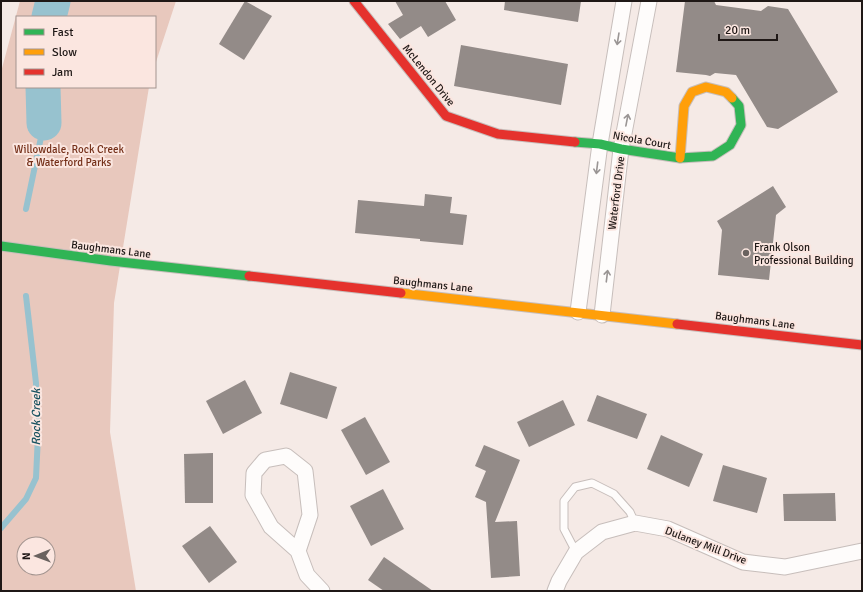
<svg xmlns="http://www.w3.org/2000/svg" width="863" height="592" font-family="Signika,sans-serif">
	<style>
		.green { fill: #e8c8bd; fill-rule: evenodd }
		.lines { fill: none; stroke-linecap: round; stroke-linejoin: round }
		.stream { stroke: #97c2cf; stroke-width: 6 }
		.river { stroke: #97c2cf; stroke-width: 35 }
		.building { fill: #938b88 }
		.lane-casing { stroke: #c7bebb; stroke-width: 9 }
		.street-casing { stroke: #c7bebb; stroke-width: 17 }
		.fast-casing { stroke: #c7bebb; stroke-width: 11 }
		.slow-casing { stroke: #c7bebb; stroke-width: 11 }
		.jam-casing { stroke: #c7bebb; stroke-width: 11 }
		.lane { stroke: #fefcfb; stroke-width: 7 }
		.street { stroke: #fefcfb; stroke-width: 15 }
		.fast { stroke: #30b455; stroke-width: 9 }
		.slow { stroke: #ff9f0a; stroke-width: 9 }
		.jam { stroke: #e5322d; stroke-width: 9 }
		.oneway { stroke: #9a9594 }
		.poi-dot { fill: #6a625f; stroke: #fbe6e0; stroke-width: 1.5 }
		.labels { text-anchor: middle; stroke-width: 4; stroke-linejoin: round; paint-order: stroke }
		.street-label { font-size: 11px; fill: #1f1816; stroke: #fbe6e0 }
		.park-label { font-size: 11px; fill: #742f18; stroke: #fbe6e0 }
		.poi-label { font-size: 11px; fill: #1f1816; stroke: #fbe6e0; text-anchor: start }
		.water-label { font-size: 12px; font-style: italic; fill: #195260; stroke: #fbe6e0 }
	</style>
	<rect width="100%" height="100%" fill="#f5eae6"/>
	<path class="green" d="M20 1H176L155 65V17H17V87H149L114 303 110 432 136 591H1V72ZM24 544H48V568H24Z"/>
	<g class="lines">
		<g class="stream">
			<path d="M26 209 44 123"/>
			<path d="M1 528 26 499 36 478 38 435 36 383 26 296"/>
		</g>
		<g class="river">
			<path d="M49 17 53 1"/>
			<path d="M43 87 44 123"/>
		</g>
	</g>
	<g class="building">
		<path d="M245 1 272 16 244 60 219 44Z"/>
		<path d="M395 1H445L456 20 428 37 421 26 400 39 388 24 403 15Z"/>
		<path d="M505 1H581L578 22 504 10Z"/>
		<path d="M685 1H714L716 5 761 11 768 6 788 9 838 92 778 129 767 127 736 75 715 73 710 76 706 75 676 72Z"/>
		<path d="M461 45 568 64 561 105 454 86Z"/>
		<path d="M773 186 786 207 776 215 769 280 718 275 722 230 717 221Z"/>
		<path d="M425 194 452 197 450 213 467 215 463 245 420 241V239L355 233 358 200 424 206Z"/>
		<path d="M290 372 337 387 327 419 280 404Z"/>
		<path d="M245 380 262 413 223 434 206 401Z"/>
		<path d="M597 395 647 414 637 439 587 421Z"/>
		<path d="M563 400 575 425 529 447 517 422Z"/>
		<path d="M365 417 390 462 366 475 341 430Z"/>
		<path d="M661 435 703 454 689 487 647 469Z"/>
		<path d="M484 445 520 460 495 522 517 521 520 576 491 578 486 502 475 497 486 471 475 466Z"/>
		<path d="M213 453V503H185L184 454Z"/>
		<path d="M723 465 767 478 757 513 713 501Z"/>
		<path d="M383 489 404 529 371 546 350 506Z"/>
		<path d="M835 493 836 521H784L783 494Z"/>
		<path d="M210 526 237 562 209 583 182 546Z"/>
		<path d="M384 557 433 591H384L368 580Z"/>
	</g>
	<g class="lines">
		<defs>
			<path id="lane" d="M576 552 564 529V501L575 487 592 483 614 494 630 512 635 523"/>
			<g id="street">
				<path d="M578 312 600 144 624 1"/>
				<path d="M602 315 621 149 649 1"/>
				<path d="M298 551 310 515 305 471 286 456 265 460 254 473 253 495 271 527 298 551 307 575 322 591"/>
				<path d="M555 591 559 581 576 552 602 532 635 523 668 529 743 562 785 567 862 551"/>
			</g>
			<g id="fast">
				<path d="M575 142 600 144 621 149 680 158 713 156 730 145 741 125 739 106 732 98"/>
				<path d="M1 246 111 261 249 276"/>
			</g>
			<g id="slow">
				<path d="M680 158 684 106 692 92 706 87 726 92 732 98"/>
				<path d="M401 293 677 324"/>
			</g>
			<g id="jam">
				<path d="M354 1 446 116 498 134 575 142"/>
				<path d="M249 276 401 293"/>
				<path d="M677 324 862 345"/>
			</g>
		</defs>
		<use href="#lane" class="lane-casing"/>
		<use href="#street" class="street-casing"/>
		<use href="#fast" class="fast-casing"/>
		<use href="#slow" class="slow-casing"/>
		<use href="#jam" class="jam-casing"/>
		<use href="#lane" class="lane"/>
		<use href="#street" class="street"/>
		<use href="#fast" class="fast"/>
		<use href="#slow" class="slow"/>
		<use href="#jam" class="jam"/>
	</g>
	<defs><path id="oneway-shaft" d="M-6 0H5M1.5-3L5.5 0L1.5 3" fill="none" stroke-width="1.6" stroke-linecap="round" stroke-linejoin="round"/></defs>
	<g class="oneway">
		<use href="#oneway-shaft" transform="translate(618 39) rotate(99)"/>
		<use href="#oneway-shaft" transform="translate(627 120) rotate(-79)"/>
		<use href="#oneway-shaft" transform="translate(597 168) rotate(97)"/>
		<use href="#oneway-shaft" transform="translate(607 276) rotate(-83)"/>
	</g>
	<circle class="poi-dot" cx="746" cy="253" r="4"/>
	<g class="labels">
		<g class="street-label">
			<text transform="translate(429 75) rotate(51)" y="4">McLendon Drive</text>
			<text transform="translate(642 140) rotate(10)" y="4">Nicola Court</text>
			<text transform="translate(616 193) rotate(-83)" y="4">Waterford Drive</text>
			<text transform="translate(111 249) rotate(7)" y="4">Baughmans Lane</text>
			<text transform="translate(433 284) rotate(6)" y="4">Baughmans Lane</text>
			<text transform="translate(755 320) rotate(7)" y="4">Baughmans Lane</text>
			<text transform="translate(706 545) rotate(21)" y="4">Dulaney Mill Drive</text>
		</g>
		<g class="park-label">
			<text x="69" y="153">Willowdale, Rock Creek<tspan x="69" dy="13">&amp; Waterford Parks</tspan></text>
		</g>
		<g class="poi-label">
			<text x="754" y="251">Frank Olson<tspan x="754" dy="13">Professional Building</tspan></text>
		</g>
		<g class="water-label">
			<text transform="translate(36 417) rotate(-90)" y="4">Rock Creek</text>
		</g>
	</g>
	<rect width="863" height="592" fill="none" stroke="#1f1816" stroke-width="4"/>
	<rect x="16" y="16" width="140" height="72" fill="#fbe6e0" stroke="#a3948f"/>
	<rect x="24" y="29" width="20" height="6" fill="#30b455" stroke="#a3948f"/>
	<text x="52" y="36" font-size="12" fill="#1f1816">Fast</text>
	<rect x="24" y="49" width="20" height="6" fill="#ff9f0a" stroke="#a3948f"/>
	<text x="52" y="56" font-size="12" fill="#1f1816">Slow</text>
	<rect x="24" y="69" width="20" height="6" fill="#e5322d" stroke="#a3948f"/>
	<text x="52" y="76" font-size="12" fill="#1f1816">Jam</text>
	<g transform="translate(36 556) rotate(269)"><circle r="19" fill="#fbe6e0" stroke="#a3948f"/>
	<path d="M0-3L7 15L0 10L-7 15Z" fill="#6a625f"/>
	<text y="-6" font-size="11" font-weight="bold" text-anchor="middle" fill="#1f1816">N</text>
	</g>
	<path d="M719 34v6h58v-6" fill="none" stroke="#1f1816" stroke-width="2"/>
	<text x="725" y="34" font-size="12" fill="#1f1816" stroke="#fbe6e0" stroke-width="3" paint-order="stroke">20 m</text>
</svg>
